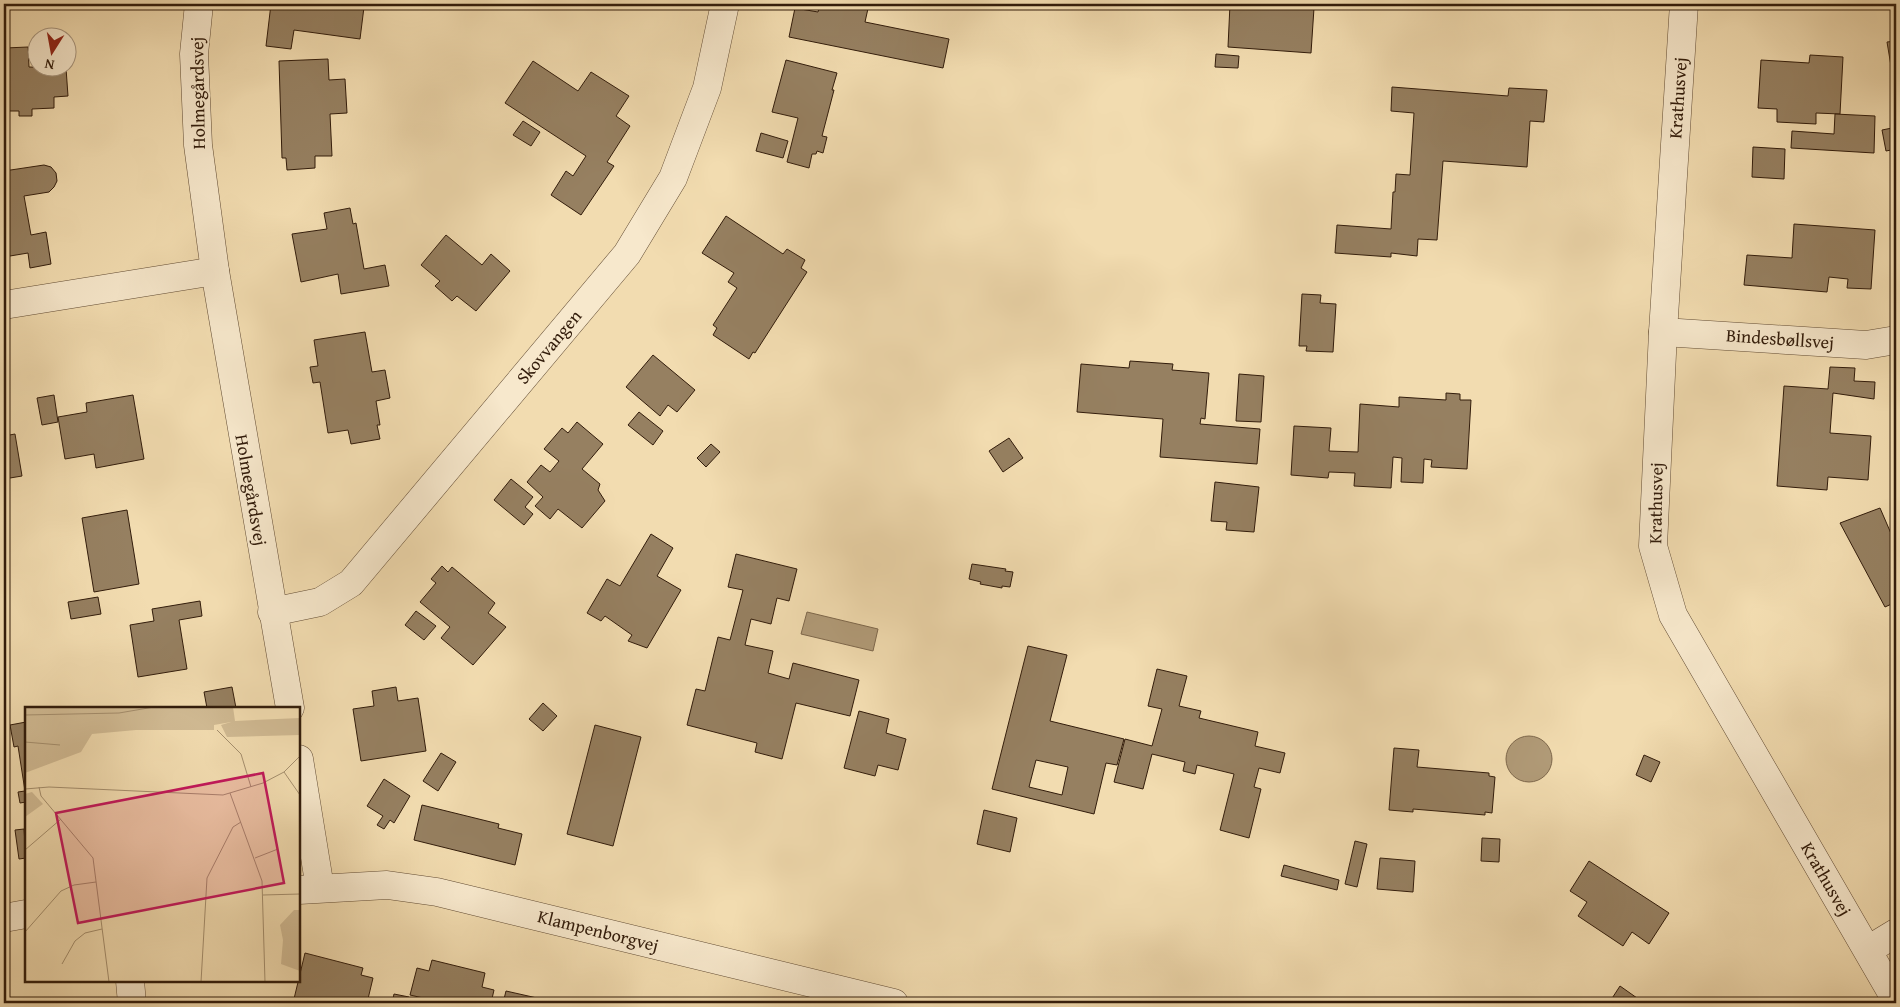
<svg xmlns="http://www.w3.org/2000/svg" width="1900" height="1007" font-family="'Gentium Book Plus',serif">
	<style>
		.water { fill: #b19b78; stroke: #7e684c }
		.building { fill: #968061; stroke: #321c0b; fill-rule: evenodd }
		.lines { fill: none; stroke-linecap: round; stroke-linejoin: round }
		.minor-casing { stroke: #624c34; stroke-width: 29 }
		.tertiary-casing { stroke: #624c34; stroke-width: 29 }
		.minor { stroke: #f7e8cc; stroke-width: 28 }
		.tertiary { stroke: #f7e8cc; stroke-width: 28 }
		.labels { text-anchor: middle; stroke-width: 4; stroke-linejoin: round; paint-order: stroke }
		.street-label { font-size: 18px; fill: #321c0b; stroke: #f7e8cc }
		.inset-road { fill: none; stroke: #a58f6e; stroke-width: 1 }
		.view { fill: #c2185b; fill-opacity: 0.15; stroke: #c2185b; stroke-width: 2.5 }
		.inset-edge { fill: none; stroke: #321c0b; stroke-width: 2.5 }
	</style>
	<rect width="100%" height="100%" fill="#f2dcb0"/>
	<filter id="stains"><feTurbulence type="fractalNoise" baseFrequency=".004" numOctaves="4"/><feColorMatrix values="0 0 0 0 .2 0 0 0 0 .09 0 0 0 0 .02 0 0 0 .5 -.17"/></filter>
	<radialGradient id="worn" r=".72"><stop offset=".6" stop-color="#630" stop-opacity="0"/><stop offset="1" stop-color="#630" stop-opacity=".3"/></radialGradient>
	<g class="water">
		<path d="M807 612 878 629 873 651 801 634Z"/>
		<circle cx="1529" cy="759" r="23"/>
	</g>
	<g class="building">
		<path d="M271 4H340L364 7 360 39 294 30 291 49 266 46Z"/>
		<path d="M820 4H869L865 22 949 39 943 68 789 37 795 8 818 12Z"/>
		<path d="M1230 4H1310V7L1314 8 1311 53 1228 47Z"/>
		<path d="M4 15 5 48 28 47 29 67 66 68 68 96 54 97V108L32 109V116H19V111H4Z"/>
		<path d="M1896 41V90H1895L1887 42Z"/>
		<path d="M1216 54 1239 56 1238 68 1215 67Z"/>
		<path d="M1810 55 1843 57 1840 114 1816 113V124L1777 122V109L1758 108 1761 60 1809 63Z"/>
		<path d="M328 59 329 80 345 79 347 113 330 114 332 156H315V168L287 170 286 158H282L279 61Z"/>
		<path d="M786 60 837 73 832 90H834L822 136 827 137 823 153 817 151 816 154H812L809 168 787 162 798 118 772 112Z"/>
		<path d="M533 61 578 91 591 72 629 96 616 116 630 126 607 162 614 166 581 215 551 195 566 171 573 176 586 156 505 103Z"/>
		<path d="M1392 87 1508 96 1509 88 1547 90 1544 122 1530 121 1527 167 1443 161 1437 240 1418 239 1417 256 1391 253V257L1335 253 1337 225 1391 229 1393 192H1395L1396 174 1410 175 1414 113 1391 111Z"/>
		<path d="M1896 106V128L1893 107Z"/>
		<path d="M1835 114 1875 116 1874 153 1791 148 1792 131 1834 134Z"/>
		<path d="M523 121 540 132 531 146 513 135Z"/>
		<path d="M1892 128 1896 149 1886 151 1882 130Z"/>
		<path d="M761 133 788 141 783 158 756 151Z"/>
		<path d="M1753 147 1785 149 1784 179 1752 177Z"/>
		<path d="M44 165 51 167 56 173 57 181 54 187 49 192 24 196 31 235 46 232 51 264 30 268 28 253 4 257V171Z"/>
		<path d="M350 208 353 224 356 223 364 269 385 265 389 286 341 294 338 274 301 282 292 234 327 229 324 213Z"/>
		<path d="M726 216 783 254 787 249 805 260 801 268 807 272 755 353 753 352 749 359 713 335 717 328 713 325 737 288 728 282 734 273 702 253Z"/>
		<path d="M1794 224 1875 230 1871 289 1847 288 1848 279 1829 277 1827 292 1744 285 1747 255 1792 258Z"/>
		<path d="M446 235 482 265 491 254 510 271 476 311 457 296 452 301 435 286 440 281 421 265Z"/>
		<path d="M1302 294 1321 295 1320 303 1336 304 1333 352 1306 351 1307 346H1299Z"/>
		<path d="M365 332 372 372 385 370 390 398 376 401 380 425H377L380 439 351 444 348 430 328 433 320 382 313 383 310 367 318 366 314 340Z"/>
		<path d="M653 355 695 390 677 412 668 405 660 416 626 387Z"/>
		<path d="M1130 361 1173 364 1172 370 1209 373 1205 419 1201 418 1200 424 1260 429 1257 464 1160 457 1163 419 1077 412 1081 364 1129 368Z"/>
		<path d="M1830 367 1855 368 1854 381 1875 382 1874 399 1833 393 1830 433 1871 436 1868 480 1828 477 1827 490 1777 486 1784 386 1828 389Z"/>
		<path d="M1239 374 1264 376 1261 422 1236 421Z"/>
		<path d="M1446 393 1460 394V400H1471L1467 469 1431 467 1432 460 1424 459 1423 483 1401 482 1402 458 1393 457 1391 488 1354 486 1355 473 1329 472 1328 478 1291 475 1294 426 1331 428 1329 451 1358 452 1360 404 1399 407V397L1446 400Z"/>
		<path d="M54 395 58 422 42 425 37 398Z"/>
		<path d="M133 395 144 459 96 468 94 454 65 459 58 417 87 412 86 403Z"/>
		<path d="M639 412 663 431 653 445 628 425Z"/>
		<path d="M577 422 603 444 582 469 600 484 598 490 605 501 582 528 558 509 550 519 535 506 543 497 527 482 541 465 550 472 559 461 544 449 562 428 568 433Z"/>
		<path d="M15 434 22 476 4 479V436Z"/>
		<path d="M1009 438 1023 458 1003 472 989 451Z"/>
		<path d="M711 444 720 452 706 467 697 458Z"/>
		<path d="M511 479 533 497 525 507 533 514 524 525 494 500Z"/>
		<path d="M1215 482 1259 487 1254 532 1226 530 1227 522 1211 521Z"/>
		<path d="M1880 508 1896 545V602L1885 607 1840 523Z"/>
		<path d="M127 510 139 584 94 592 82 518Z"/>
		<path d="M651 534 673 548 657 576 681 590 647 648 628 641 632 635 605 616 601 621 587 613 607 579 620 586Z"/>
		<path d="M736 554 797 569 789 601 777 598 771 624 751 619 745 645 773 651 768 673 789 679 793 663 859 680 850 716 796 703 782 759 755 752 757 743 687 725 696 689 705 691 718 637 730 640 743 590 728 587Z"/>
		<path d="M972 564 1006 569 1005 571 1013 572 1010 587 1002 586V588L980 584 981 582 969 579Z"/>
		<path d="M442 566 448 572 452 567 495 603 488 613 506 627 473 665 441 638 450 627 420 602 436 583 431 579Z"/>
		<path d="M98 597 101 614 71 619 68 602Z"/>
		<path d="M200 601 202 616 179 620 187 669 138 677 130 625 154 621 152 609Z"/>
		<path d="M416 611 436 626 424 640 405 625Z"/>
		<path d="M1028 646 1067 655 1050 721 1124 739 1117 765 1106 763 1094 814 992 789ZM1036 760 1068 767 1062 795 1029 787Z"/>
		<path d="M1157 669 1187 676 1179 706 1201 711 1199 718 1258 732 1255 746 1285 753 1280 773 1259 768 1254 787 1261 789 1249 838 1220 830 1234 774 1197 765 1195 774 1183 771 1185 762 1152 754 1143 789 1114 782 1125 739 1152 746 1162 709 1148 706Z"/>
		<path d="M232 687 236 708H207L204 692Z"/>
		<path d="M396 687 398 701 418 698 426 751 361 761 353 709 374 706 372 691Z"/>
		<path d="M543 703 557 716 543 731 529 719Z"/>
		<path d="M859 711 889 719 886 733 906 739 898 770 878 765 875 776 844 768Z"/>
		<path d="M26 722V802L20 803 18 792 25 791 18 746 14 747 10 725Z"/>
		<path d="M595 725 641 737 613 846 567 834Z"/>
		<path d="M1394 748 1419 750 1417 767 1489 773V776L1495 777 1492 813 1485 812V815L1413 809V812L1389 810Z"/>
		<path d="M441 753 456 762 438 791 423 781Z"/>
		<path d="M1644 755 1660 762 1651 782 1636 775Z"/>
		<path d="M384 779 410 796 394 823 390 820 384 829 377 825 383 816 367 806Z"/>
		<path d="M422 805 499 824 498 828 522 834 515 865 414 840Z"/>
		<path d="M984 810 1017 818 1010 852 977 844Z"/>
		<path d="M24 829 26 858 19 859 15 830Z"/>
		<path d="M1482 838 1500 839 1499 862 1481 861Z"/>
		<path d="M1355 841 1367 844 1357 887 1345 884Z"/>
		<path d="M1380 858 1415 861 1413 892 1377 889Z"/>
		<path d="M1589 861 1669 913 1649 944 1632 932 1623 946 1578 916 1587 902 1570 891Z"/>
		<path d="M1284 865 1339 880 1337 890 1281 876Z"/>
		<path d="M305 953 363 968 361 975 373 978 367 1003H283L284 1001 293 1003Z"/>
		<path d="M432 960 485 973 482 987 494 990 491 1003H421L423 998 410 995 417 968 429 971Z"/>
		<path d="M1620 986 1637 998 1634 1003H1609Z"/>
		<path d="M506 991 537 998 536 1003H538H503Z"/>
		<path d="M394 994 409 997 408 1003H392Z"/>
	</g>
	<g class="lines">
		<defs>
			<g id="minor">
				<path d="M1684 4 1663 332 1653 546 1673 615 1896 1000"/>
				<path d="M4 305 215 271"/>
				<path d="M1663 332 1866 345 1896 340"/>
				<path d="M272 612 320 602 351 583 627 254 673 178 707 88 725 4"/>
				<path d="M1868 950 1896 933"/>
				<path d="M130 981 132 1003"/>
			</g>
			<g id="tertiary">
				<path d="M199 4 194 54 198 145 215 271 290 708"/>
				<path d="M299 759 320 888"/>
				<path d="M299 890 387 885 437 892 894 1003"/>
				<path d="M4 918 26 914"/>
			</g>
		</defs>
		<use href="#minor" class="minor-casing"/>
		<use href="#tertiary" class="tertiary-casing"/>
		<use href="#minor" class="minor"/>
		<use href="#tertiary" class="tertiary"/>
	</g>
	<g class="labels">
		<g class="street-label">
			<text transform="translate(198 93) rotate(-91)" y="6">Holmegårdsvej</text>
			<text transform="translate(1678 98) rotate(-86)" y="6">Krathusvej</text>
			<text transform="translate(1780 339) rotate(4)" y="6">Bindesbøllsvej</text>
			<text transform="translate(549 347) rotate(-50)" y="6">Skovvangen</text>
			<text transform="translate(251 490) rotate(80)" y="6">Holmegårdsvej</text>
			<text transform="translate(1656 503) rotate(-89)" y="6">Krathusvej</text>
			<text transform="translate(1826 879) rotate(60)" y="6">Krathusvej</text>
			<text transform="translate(598 931) rotate(14)" y="6">Klampenborgvej</text>
		</g>
	</g>
	<g transform="translate(25 707)">
		<rect width="275" height="275" fill="#f2dcb0"/>
		<path d="M0 0H208L210 14 275 11V28L202 30 196 18 206 15 189 18V23H111L67 27 56 45 0 66ZM7 85 18 97 0 110V87ZM269 203H275V264L256 257 258 233 255 218Z" fill="#d1bb94"/>
		<path class="inset-road" d="M0 8 94 6 129 0M192 23 216 47 226 80M0 35 35 38M259 65 275 88M14 80 16 89 68 151 84 275M0 82 24 80 198 88 238 76 259 65 275 49M205 86 237 174 240 275M0 143 36 112M230 151 253 142M238 188 275 187M0 225 36 184 49 178 71 175M37 257 50 234 60 226 77 222M176 275 182 171 208 120 216 115"/>
		<path class="view" d="M238 66 259 176 53 216 31 106Z"/>
		<rect width="275" height="275" class="inset-edge"/>
	</g>
	<rect width="1900" height="1007" fill="none" stroke="#f2dcb0" stroke-width="20"/>
	<rect x="5" y="5" width="1890" height="997" fill="none" stroke="#321c0b" stroke-width="2.5"/>
	<rect x="10" y="10" width="1880" height="987" fill="none" stroke="#321c0b"/>
	<g transform="translate(52 52) rotate(191)"><circle r="24" fill="#f7e8cc" stroke="#a8967f"/>
	<path d="M0-4L9 19L0 12L-9 19Z" fill="#8f2418"/>
	<text y="-8" font-size="14" font-weight="bold" text-anchor="middle" fill="#321c0b">N</text>
	</g>
	<rect width="100%" height="100%" filter="url(#stains)"/>
	<rect width="100%" height="100%" fill="url(#worn)"/>
</svg>
